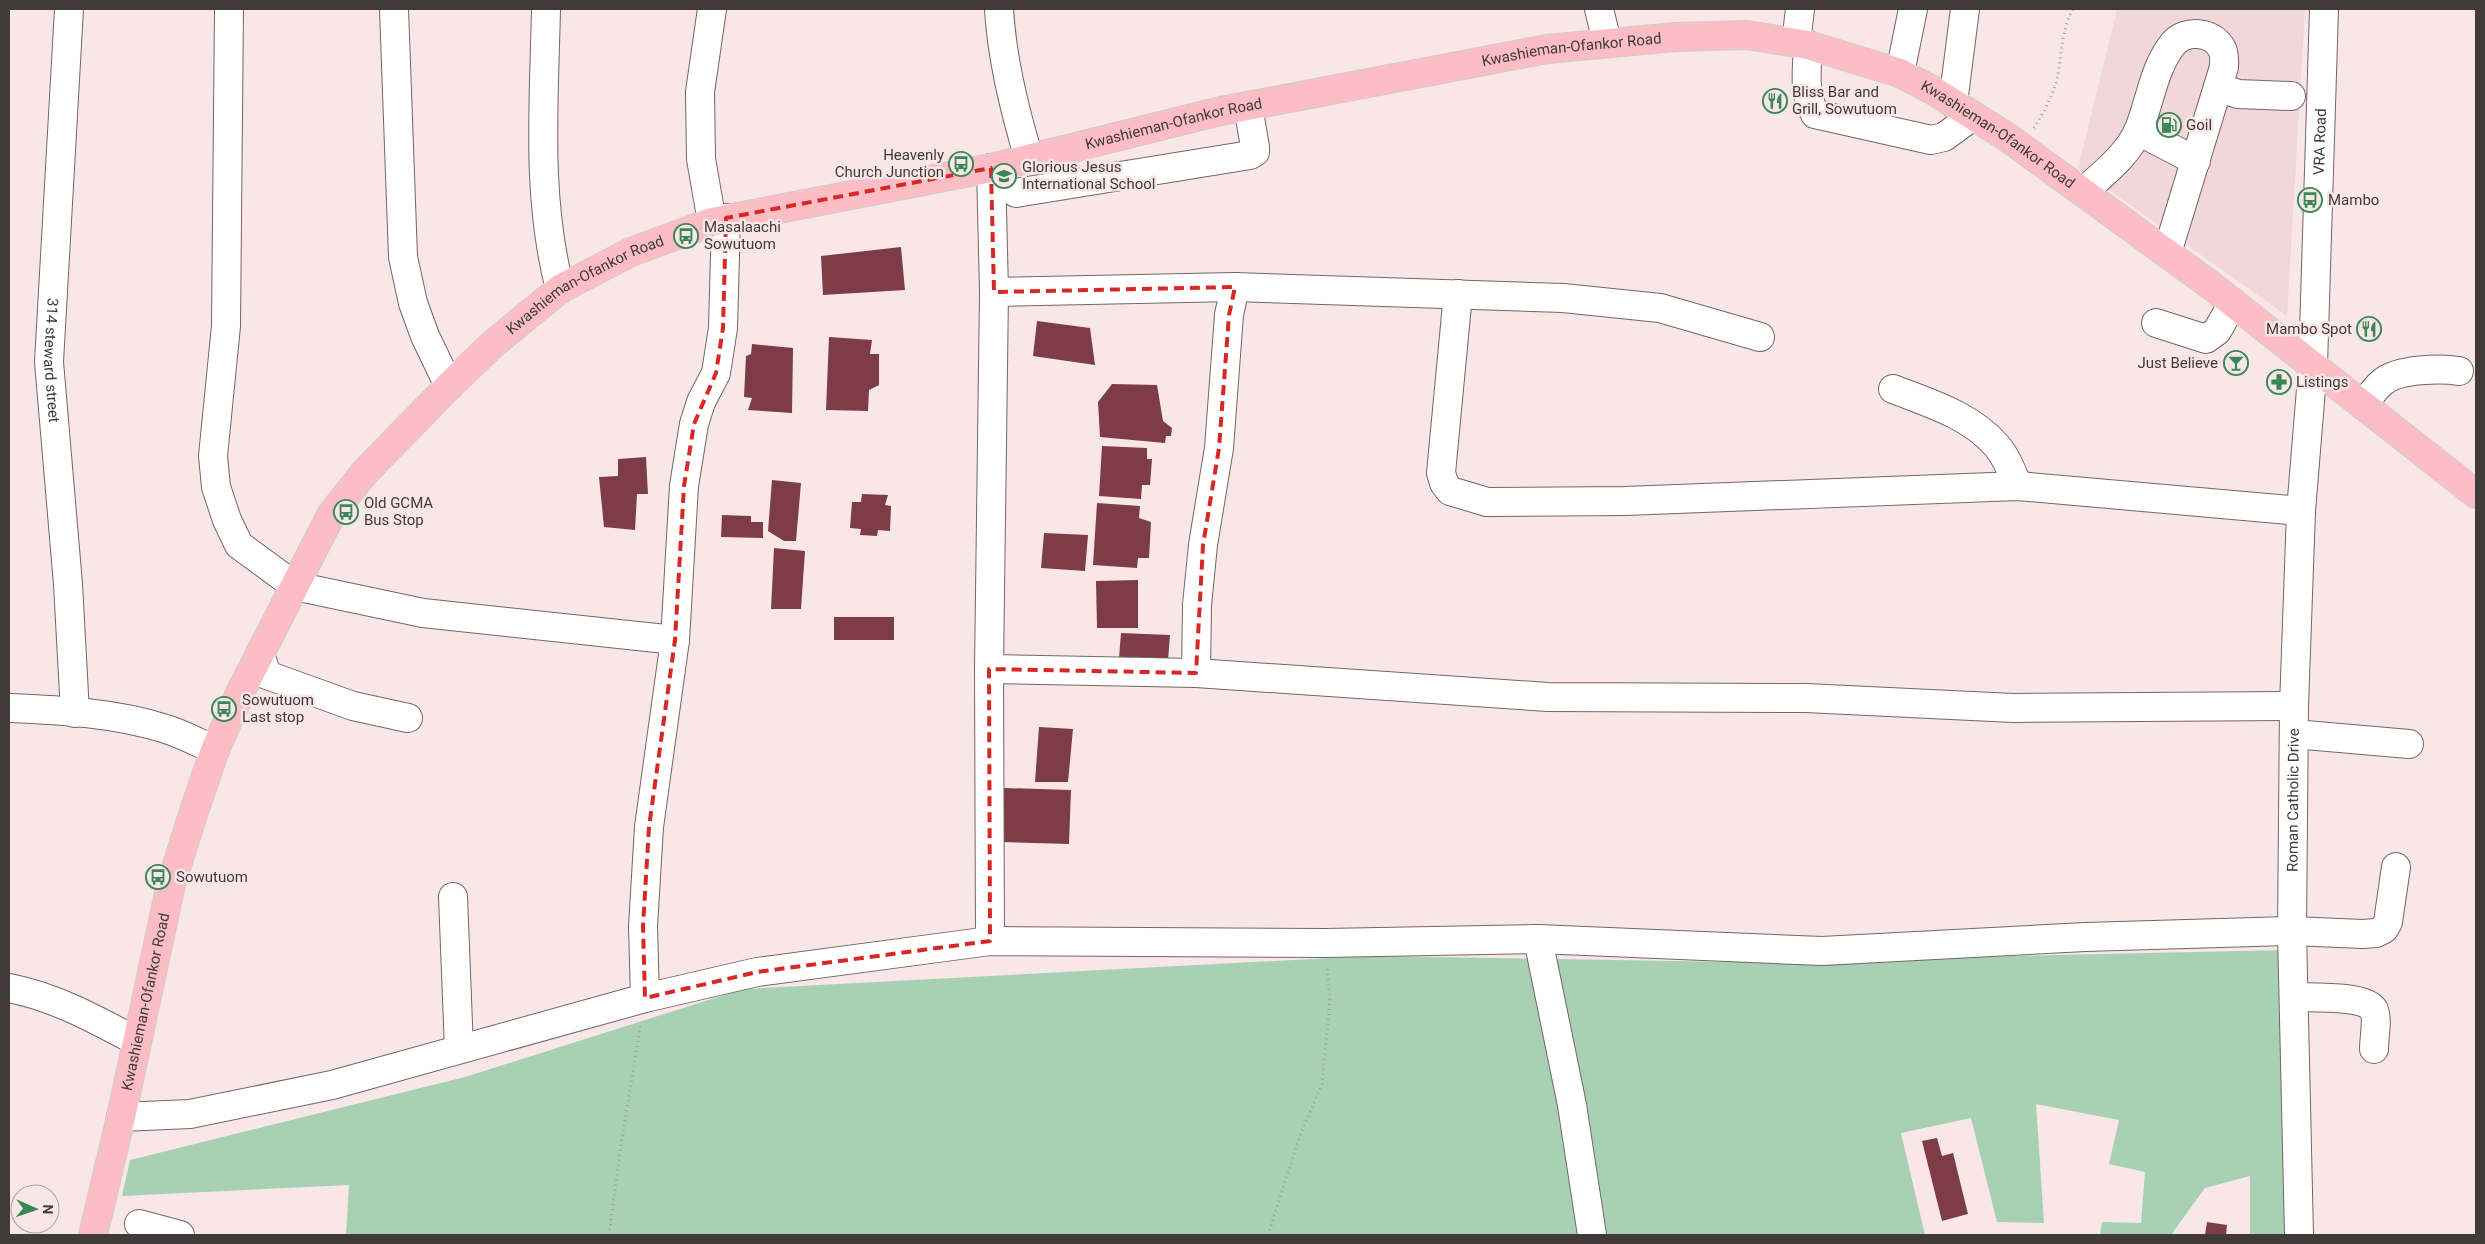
<svg xmlns="http://www.w3.org/2000/svg" width="2485" height="1244" font-family="Roboto,sans-serif">
	<style>
		.built { fill: #f2d7d9 }
		.green { fill: #a8d1b3 }
		.building { fill: #7e3c46 }
		.lines { fill: none; stroke-linecap: round; stroke-linejoin: round }
		.minor-casing { stroke: #746566; stroke-width: 30 }
		.major-casing { stroke: #cecccc; stroke-width: 30 }
		.path { stroke: #a99c9d; stroke-width: 3; stroke-dasharray: 1 4; stroke-linecap: butt }
		.minor { stroke: #fff; stroke-width: 28 }
		.major { stroke: #fdbdc5; stroke-width: 28 }
		.marked { fill: none; stroke: #d62828; stroke-width: 4; stroke-dasharray: 10 6; stroke-linejoin: round }
		.labels { text-anchor: middle; stroke-width: 5; stroke-linejoin: round; paint-order: stroke }
		.street-label { font-size: 15px; fill: #413a3b; stroke: #f9e7e8 }
		.poi-label { font-size: 15px; fill: #413a3b; stroke: #f9e7e8; text-anchor: start }
	</style>
	<rect width="100%" height="100%" fill="#f9e7e8"/>
	<path class="built" d="M2117 9H2305L2287 316 2078 168Z"/>
	<path class="green" d="M2286 950 2287 1235H2250V1176L2205 1188 2171 1235H2100L2102 1222 2141 1223 2145 1172 2109 1164 2119 1120 2036 1104 2044 1223 1997 1222 1971 1118 1901 1133 1925 1235H346L349 1185 122 1196 130 1160 465 1077 743 989 1367 956 1734 962Z"/>
	<g class="building">
		<path d="M901 247 905 290 823 295 821 256Z"/>
		<path d="M1037 321 1090 328 1095 365 1033 356Z"/>
		<path d="M829 337 872 340 870 354H879V385L869 390 868 411 826 410Z"/>
		<path d="M752 344 793 348 792 413 748 410 752 398 744 397 746 356 751 354Z"/>
		<path d="M1112 384 1157 385 1163 421 1172 428 1171 436H1166L1165 443 1100 437 1098 402Z"/>
		<path d="M1102 446 1147 448V459H1152L1150 485H1142L1141 499 1099 496Z"/>
		<path d="M646 457 648 494H637L635 530 604 527 599 477 618 476V459Z"/>
		<path d="M772 480 801 483 796 541H784L768 531Z"/>
		<path d="M862 494 888 495 885 505 891 506 890 531 878 530 877 536 860 535 861 529 850 528 852 502H861Z"/>
		<path d="M1097 503 1140 506 1139 518 1151 522 1149 558H1138L1137 568 1093 565Z"/>
		<path d="M722 515 751 516V522H763V538L721 537Z"/>
		<path d="M1044 533 1088 535 1085 571 1041 568Z"/>
		<path d="M774 548 805 551 801 609H771Z"/>
		<path d="M1138 580V628H1097L1096 581Z"/>
		<rect x="834" y="617" width="60" height="23"/>
		<path d="M1121 633 1170 635 1168 660 1119 658Z"/>
		<path d="M1039 727 1073 729 1068 782H1035Z"/>
		<path d="M1004 788 1071 790 1069 844 1002 842Z"/>
		<path d="M1937 1138 1942 1156 1953 1153 1968 1214 1942 1221 1922 1141Z"/>
		<path d="M2207 1222 2227 1225 2226 1235H2205Z"/>
	</g>
	<g class="lines">
		<defs>
			<g id="minor">
				<path id="s1" d="M69 9 49 362 68 584 75 713"/>
				<path d="M229 9 226 326 213 456 216 487 227 520 239 545 295 586 423 613 675 640"/>
				<path d="M394 9 403 257 413 303 425 336 449 386"/>
				<path d="M546 9C544 103 536 197 560 289"/>
				<path d="M712 9 700 92 701 159 712 222"/>
				<path d="M999 9C1002 60 1014 109 1029 158"/>
				<path d="M1599 9 1607 42"/>
				<path d="M1796 43 1800 9"/>
				<path d="M1808 45C1807 70 1803 92 1815 114L1931 140 1944 137 1973 116"/>
				<path d="M1900 73 1913 9"/>
				<path d="M2218 87 2238 94 2291 96"/>
				<path d="M1953 103 1965 9"/>
				<path d="M2138 131 2196 161"/>
				<path d="M2083 192C2103 174 2128 155 2139 129 2150 102 2154 67 2173 44 2185 29 2213 31 2222 49 2225 55 2224 61 2224 67L2167 253"/>
				<path d="M1016 193 1250 155 1255 152V147L1248 106"/>
				<path d="M994 292 1235 287 1563 298 1660 308 1760 337"/>
				<path d="M1458 294 1441 473 1444 483 1450 491 1487 502 1625 501 2018 486 2301 511"/>
				<path d="M2156 323 2206 339 2217 331 2233 303"/>
				<path d="M1893 389C1929 403 1970 415 1996 445 2006 456 2012 472 2018 486"/>
				<path d="M2363 405C2370 397 2376 386 2384 381 2399 369 2441 368 2459 371"/>
				<path d="M260 654 267 675 353 706 408 718"/>
				<path d="M989 669 1196 673 1548 697 1806 698 2013 708 2294 706"/>
				<path d="M1196 673 1197 605 1203 545 1219 448 1229 315 1235 287"/>
				<path d="M9 708C60 710 117 713 166 729 182 734 199 743 215 750"/>
				<path d="M2294 734 2409 744"/>
				<path d="M453 897 459 1049"/>
				<path d="M1538 939 1572 1105 1592 1235"/>
				<path d="M990 941 989 669 994 292 991 168"/>
				<path d="M9 988C55 997 95 1019 136 1041"/>
				<path d="M2294 997C2310 998 2367 995 2374 1010 2378 1019 2374 1038 2374 1049"/>
				<path d="M645 998 643 926 649 827 675 640 684 486 694 424 701 402 716 373 723 328 726 218"/>
				<path d="M121 1117 190 1114 332 1085 645 998 757 972 990 941 1325 943 1538 939 1822 951 2085 937 2292 931 2363 934 2376 933 2384 929 2388 922 2396 867"/>
				<path d="M139 1224 180 1235"/>
				<path id="s2" d="M2299 1235 2292 931 2294 706 2301 511 2313 365 2324 9"/>
			</g>
			<g id="major">
				<path id="s3" d="M93 1235 121 1117 171 884 195 808 215 750 240 693 331 515 365 472 449 386 493 344 560 289 631 252 712 222 991 168 1221 111 1547 49 1676 37 1747 35 1808 45 1900 73 1934 91 2007 137 2209 284 2476 494"/>
			</g>
		</defs>
		<use href="#minor" class="minor-casing"/>
		<use href="#major" class="major-casing"/>
		<g class="path">
			<path d="M2034 128C2044 112 2055 92 2058 74 2062 51 2062 29 2073 9"/>
			<path d="M609 1235 621 1144 641 1023"/>
			<path d="M1268 1235 1299 1138 1322 1084 1330 998 1327 966"/>
		</g>
		<use href="#minor" class="minor"/>
		<use href="#major" class="major"/>
	</g>
	<path class="marked" d="M991 168 994 292 1235 287 1229 315 1219 448 1203 545 1196 673 989 669 990 941 757 972 645 998 643 926 649 827 675 640 684 486 694 424 716 373 723 328 726 218Z"/>
	<defs>
		<symbol id="restaurant-ring" viewBox="-11 -11 22 22"><circle r="9.5" fill="#f9e7e8" stroke="#398756" stroke-width="1.5"/><path d="M-5-6h1v4h1v-4h1v4h1v-4h1v5L-1.5 .5V6h-2V.5L-5-1ZM5-6V6H3V1.5H1.5Q1.5-4 5-6Z" fill="#398756"/></symbol>
		<symbol id="fuel-ring" viewBox="-11 -11 22 22"><circle r="9.5" fill="#f9e7e8" stroke="#398756" stroke-width="1.5"/><path d="M-5.5-6h7V0h2V4h1.3V-2.5L3-4.5l.8-.8L6-3V5H2.5V1h-1V6h-7ZM-4.2-4.7v3.2H.2V-4.7Z" fill="#398756"/></symbol>
		<symbol id="bus-ring" viewBox="-11 -11 22 22"><circle r="9.5" fill="#f9e7e8" stroke="#398756" stroke-width="1.5"/><path d="M-5-6H5V4H4V6H2V4H-2V6H-4V4H-5ZM-3.5-4V0h7V-4ZM-3.5 1.2v1.5H-2V1.2ZM2 1.2v1.5H3.5V1.2Z" fill="#398756"/></symbol>
		<symbol id="school-ring" viewBox="-11 -11 22 22"><circle r="9.5" fill="#f9e7e8" stroke="#398756" stroke-width="1.5"/><path d="M0-5L7-2L0 1L-7-2ZM-4 1L0 2.5L4 1V4Q0 6-4 4Z" fill="#398756"/></symbol>
		<symbol id="bar-ring" viewBox="-11 -11 22 22"><circle r="9.5" fill="#f9e7e8" stroke="#398756" stroke-width="1.5"/><path d="M-6-5H6L.8 .8V4.5H3.5V6h-7V4.5H-.8V.8Z" fill="#398756"/></symbol>
		<symbol id="pharmacy-ring" viewBox="-11 -11 22 22"><circle r="9.5" fill="#f9e7e8" stroke="#398756" stroke-width="1.5"/><path d="M-2-6h4v4h4v4h-4v4h-4v-4h-4v-4h4Z" fill="#398756"/></symbol>
	</defs>
	<g fill-rule="evenodd">
		<use href="#restaurant-ring" x="1761" y="87" width="28" height="28"/>
		<use href="#fuel-ring" x="2155" y="111" width="28" height="28"/>
		<use href="#bus-ring" x="947" y="150" width="28" height="28"/>
		<use href="#school-ring" x="990" y="162" width="28" height="28"/>
		<use href="#bus-ring" x="2296" y="186" width="28" height="28"/>
		<use href="#bus-ring" x="672" y="222" width="28" height="28"/>
		<use href="#restaurant-ring" x="2355" y="315" width="28" height="28"/>
		<use href="#bar-ring" x="2222" y="349" width="28" height="28"/>
		<use href="#pharmacy-ring" x="2265" y="368" width="28" height="28"/>
		<use href="#bus-ring" x="332" y="498" width="28" height="28"/>
		<use href="#bus-ring" x="210" y="695" width="28" height="28"/>
		<use href="#bus-ring" x="144" y="863" width="28" height="28"/>
	</g>
	<g class="labels">
		<g class="street-label">
			<text dy="5" stroke="none"><textPath href="#s3" startOffset="2129">Kwashieman-Ofankor Road</textPath></text>
			<text dy="5" stroke="none"><textPath href="#s3" startOffset="1724">Kwashieman-Ofankor Road</textPath></text>
			<text dy="5" stroke="none"><textPath href="#s3" startOffset="2579">Kwashieman-Ofankor Road</textPath></text>
			<text dy="5" stroke="none"><textPath href="#s2" startOffset="1094">VRA Road</textPath></text>
			<text dy="5" stroke="none"><textPath href="#s3" startOffset="1109">Kwashieman-Ofankor Road</textPath></text>
			<text dy="5" stroke="none"><textPath href="#s1" startOffset="352">314 steward street</textPath></text>
			<text dy="5" stroke="none"><textPath href="#s2" startOffset="435">Roman Catholic Drive</textPath></text>
			<text dy="5" stroke="none"><textPath href="#s3" startOffset="239">Kwashieman-Ofankor Road</textPath></text>
		</g>
		<g class="poi-label">
			<text x="1792" y="97">Bliss Bar and<tspan x="1792" dy="17">Grill, Sowutuom</tspan></text>
			<text x="2186" y="130">Goil</text>
			<text x="944" y="160" text-anchor="end">Heavenly<tspan x="944" dy="17">Church Junction</tspan></text>
			<text x="1022" y="172">Glorious Jesus<tspan x="1022" dy="17">International School</tspan></text>
			<text x="2328" y="205">Mambo</text>
			<text x="704" y="232">Masalaachi<tspan x="704" dy="17">Sowutuom</tspan></text>
			<text x="2352" y="334" text-anchor="end">Mambo Spot</text>
			<text x="2218" y="368" text-anchor="end">Just Believe</text>
			<text x="2296" y="387">Listings</text>
			<text x="364" y="508">Old GCMA<tspan x="364" dy="17">Bus Stop</tspan></text>
			<text x="242" y="705">Sowutuom<tspan x="242" dy="17">Last stop</tspan></text>
			<text x="176" y="882">Sowutuom</text>
		</g>
	</g>
	<rect width="2485" height="1244" fill="none" stroke="#413a3b" stroke-width="20"/>
	<g transform="translate(35 1209) rotate(92)"><circle r="24" fill="#f9e7e8" stroke="#afa2a3"/>
	<path d="M0-4L9 19L0 12L-9 19Z" fill="#398756"/>
	<text y="-8" font-size="14" font-weight="bold" text-anchor="middle" fill="#413a3b">N</text>
	</g>
</svg>
